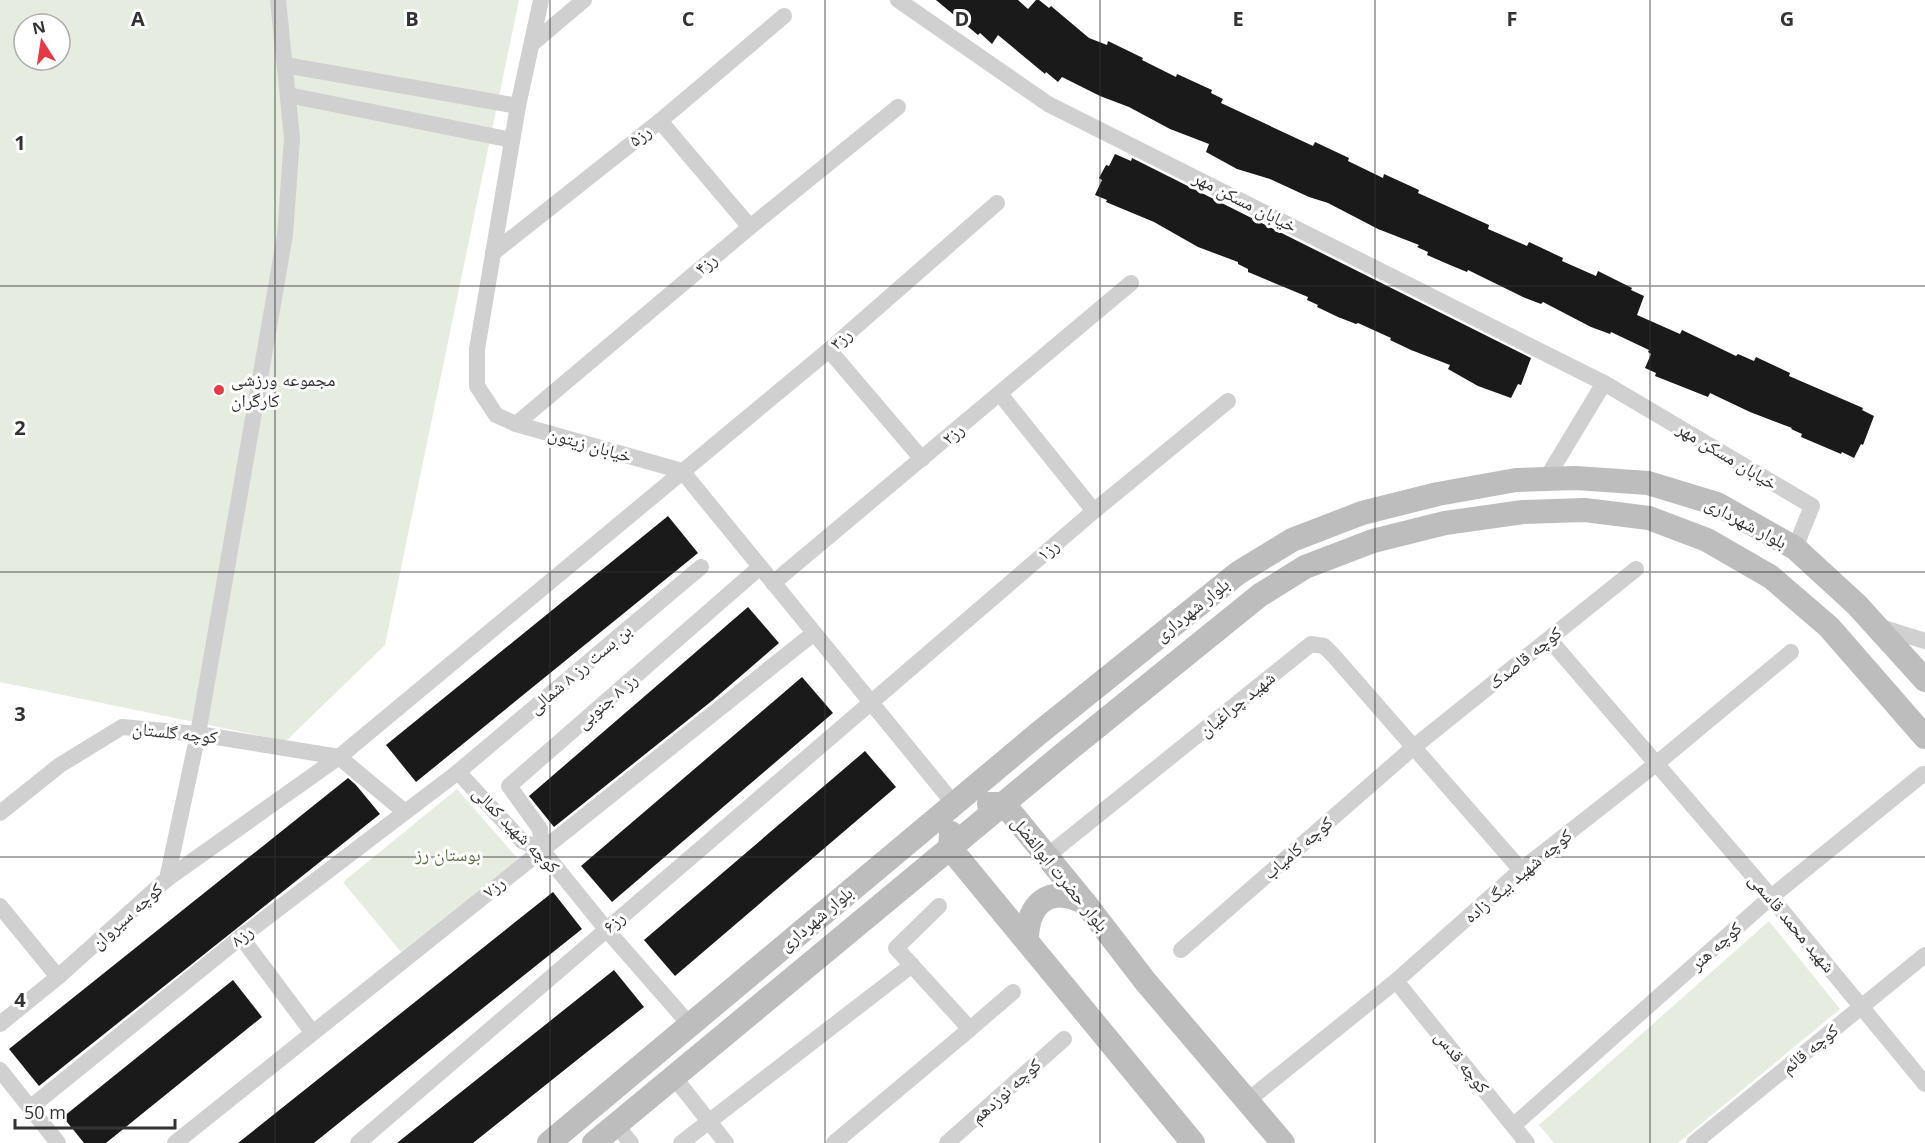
<svg xmlns="http://www.w3.org/2000/svg" width="1925" height="1143" font-family="'Open Sans','Noto Naskh Arabic',sans-serif">
	<style>
		.green { fill: #e6ecdf; fill-rule: evenodd }
		.building { fill: #1a1a1a }
		.lines { fill: none; stroke-linecap: round; stroke-linejoin: round }
		.minor { stroke: #d0d0d0; stroke-width: 16 }
		.secondary { stroke: #bdbdbd; stroke-width: 24 }
		.grid { fill: none; stroke: #333; stroke-width: 1.5; stroke-opacity: 0.55 }
		.poi-dot { fill: #e63946; stroke: #fff; stroke-width: 2 }
		.labels { text-anchor: middle; stroke-width: 6; stroke-linejoin: round; paint-order: stroke }
		.street-label { font-size: 18px; fill: #333; stroke: #fff }
		.poi-label { font-size: 18px; fill: #333; stroke: #fff; text-anchor: start }
		.park-label { font-size: 18px; fill: #56703f; stroke: #fff }
		.grid-label { font-size: 20px; text-anchor: middle; font-weight: bold; fill: #333; stroke: #fff; stroke-width: 6; stroke-linejoin: round; paint-order: stroke }
	</style>
	<rect width="100%" height="100%" fill="#fff"/>
	<g class="green">
		<path d="M0 0H519L385 645 286 741 0 682ZM24 24H60V60H24Z"/>
		<path d="M457 789 518 859 401 952 343 882Z"/>
		<path d="M1769 921 1840 1009 1678 1143H1554L1539 1125Z"/>
	</g>
	<g class="building">
		<path d="M936 0H1018L1028 9 1036 0H1039L1049 8 1051 6 1089 38 1107 45 1108 41 1143 58 1142 60 1176 77 1177 74 1212 90 1211 93 1223 99 1221 103 1313 146 1315 142 1349 158 1348 161 1383 178 1384 174 1419 190 1418 193 1489 225 1488 229 1527 246 1529 242 1563 258 1562 261 1596 276 1598 271 1632 288 1631 290 1644 296 1637 315 1680 334 1682 330 1736 356 1738 354 1754 361 1756 357 1790 373 1789 376 1863 408 1862 410 1874 416 1863 445 1861 444 1854 458 1842 452 1841 454 1801 437 1802 434 1791 429 1792 428 1750 412 1710 393 1708 397 1655 376 1656 373 1645 368 1651 354 1648 352 1649 350 1611 332 1610 334 1591 327 1543 302 1541 304 1523 297 1468 270 1467 272 1450 265 1427 255 1428 252 1417 247 1419 245 1378 229 1328 203 1309 197 1270 179 1237 169 1206 152 1209 144 1170 129 1129 107 1100 96 1062 77 1058 82 1046 72 1045 74 998 35 992 44 980 33 978 35Z"/>
		<path d="M1115 154 1131 161 1132 158 1531 358 1521 385 1518 384 1511 398 1478 386 1448 369 1450 365 1411 350 1390 340 1391 338 1358 323 1356 324 1338 317 1317 307 1318 305 1307 300 1308 297 1248 272V269L1238 264V262L1198 247 1154 222 1106 202 1107 200 1095 195 1102 180 1099 178 1106 165 1109 166Z"/>
		<path d="M668 516 698 553 416 782 386 745Z"/>
		<path d="M748 607 779 643 713 700 554 827 529 796Z"/>
		<path d="M802 677 833 713 612 902 581 866Z"/>
		<path d="M865 751 896 787 675 976 644 940Z"/>
		<path d="M348 778 356 785 380 814 39 1086 9 1049Z"/>
		<path d="M553 892 582 929 355 1110 314 1143H238Z"/>
		<path d="M614 970 644 1007 587 1052 473 1143H397Z"/>
		<path d="M233 980 262 1017 106 1143H84L63 1117Z"/>
	</g>
	<g class="lines">
		<g class="minor">
			<path d="M541 0 518 106 477 349V386L496 415 516 424 682 471 954 804"/>
			<path d="M898 0 1048 104 1604 383 1546 479"/>
			<path d="M532 44 584 0"/>
			<path d="M285 65 518 106"/>
			<path d="M288 95 512 140"/>
			<path d="M660 121 750 227"/>
			<path d="M493 253 660 121 784 16"/>
			<path d="M829 350 922 459"/>
			<path d="M1604 383 1812 506 1795 548"/>
			<path d="M1000 394 1094 511"/>
			<path d="M516 424 750 227 898 107"/>
			<path d="M773 583 1131 283"/>
			<path d="M1877 626 1925 641"/>
			<path d="M1549 639 1760 884 1925 1084"/>
			<path d="M458 772 522 841 542 850 606 929 690 1025"/>
			<path d="M0 813 60 765 122 727 198 734 339 757 405 812"/>
			<path d="M542 850 540 829 509 786 760 567"/>
			<path d="M1047 856 1311 644 1324 646 1333 655 1521 870"/>
			<path d="M167 879 339 757 829 350 997 203"/>
			<path d="M0 906 58 977"/>
			<path d="M241 937 312 1032"/>
			<path d="M1181 950 1415 746 1636 569"/>
			<path d="M1396 981 1527 1143"/>
			<path d="M0 1024 58 977 167 879 198 734 285 235 292 138 278 0"/>
			<path d="M970 1029 1013 992"/>
			<path d="M0 1070 58 1143"/>
			<path d="M674 1077 726 1143"/>
			<path d="M1247 1101 1396 981 1521 870 1656 764 1791 652"/>
			<path d="M31 1107 241 937 458 772 701 567"/>
			<path d="M616 1125 631 1143"/>
			<path d="M1514 1125 1771 897 1923 774"/>
			<path d="M175 1143 814 633"/>
			<path d="M358 1143 1094 511 1228 401"/>
			<path d="M681 1143 912 965"/>
			<path d="M834 1143 970 1029 896 948 939 906"/>
			<path d="M947 1143 1064 1039"/>
			<path d="M1694 1143 1925 955"/>
		</g>
		<g class="secondary">
			<path d="M989 804H1004L1085 903 1145 981 1283 1143"/>
			<path d="M951 833 950 848 1193 1143"/>
			<path d="M1027 941C1027 903 1050 884 1085 903"/>
			<path d="M549 1143 1039 733 1238 573 1292 540 1362 513 1438 494 1516 480 1576 478 1648 483 1717 504 1795 548 1857 605 1925 680"/>
			<path d="M594 1143 1067 751 1260 595 1305 567 1373 541 1445 523 1523 512 1585 510 1649 518 1707 540 1771 577 1829 627 1925 737"/>
		</g>
	</g>
	<path class="grid" d="M275 0V1143M550 0V1143M825 0V1143M1100 0V1143M1375 0V1143M1650 0V1143M0 286H1925M0 572H1925M0 857H1925"/>
	<circle class="poi-dot" cx="219" cy="390" r="6"/>
	<g class="labels">
		<g class="street-label">
			<text transform="translate(640 136) rotate(-38)" y="6">رز۵</text>
			<text transform="translate(1245 202) rotate(27)" y="6">خیابان مسکن مهر</text>
			<text transform="translate(706 264) rotate(-40)" y="6">رز۴</text>
			<text transform="translate(841 339) rotate(-41)" y="6">رز۳</text>
			<text transform="translate(953 434) rotate(-40)" y="6">رز۲</text>
			<text transform="translate(590 445) rotate(16)" y="6">خیابان زیتون</text>
			<text transform="translate(1727 456) rotate(31)" y="6">خیابان مسکن مهر</text>
			<text transform="translate(1746 523) rotate(28)" y="6">بلوار شهرداری</text>
			<text transform="translate(1048 550) rotate(-41)" y="6">رز۱</text>
			<text transform="translate(1192 610) rotate(-39)" y="6">بلوار شهرداری</text>
			<text transform="translate(1525 658) rotate(-39)" y="6">کوچه قاصدک</text>
			<text transform="translate(580 669) rotate(-40)" y="6">بن بست رز ۸ شمالی</text>
			<text transform="translate(607 701) rotate(-41)" y="6">رز ۸ جنوبی</text>
			<text transform="translate(1237 704) rotate(-39)" y="6">شهید چراغیان</text>
			<text transform="translate(175 733) rotate(6)" y="6">کوچه گلستان</text>
			<text transform="translate(516 830) rotate(45)" y="6">کوچه شهید کمالی</text>
			<text transform="translate(1298 848) rotate(-41)" y="6">کوچه کامیاب</text>
			<text transform="translate(1060 874) rotate(51)" y="6">بلوار حضرت ابوالفضل</text>
			<text transform="translate(1518 876) rotate(-40)" y="6">کوچه شهید بیگ زاده</text>
			<text transform="translate(494 887) rotate(-38)" y="6">رز۷</text>
			<text transform="translate(127 916) rotate(-42)" y="6">کوچه سیروان</text>
			<text transform="translate(816 919) rotate(-40)" y="6">بلوار شهرداری</text>
			<text transform="translate(614 922) rotate(-41)" y="6">رز۶</text>
			<text transform="translate(1792 923) rotate(50)" y="6">شهید محمد قاسمی</text>
			<text transform="translate(242 936) rotate(-38)" y="6">رز۸</text>
			<text transform="translate(1716 946) rotate(-42)" y="6">کوچه هنر</text>
			<text transform="translate(1810 1049) rotate(-39)" y="6">کوچه قائم</text>
			<text transform="translate(1462 1062) rotate(51)" y="6">کوچه قدس</text>
			<text transform="translate(1006 1091) rotate(-42)" y="6">کوچه نوزدهم</text>
		</g>
		<g class="poi-label">
			<text x="231" y="386">مجموعه ورزشی<tspan x="231" dy="21">کارگران</tspan></text>
		</g>
		<g class="park-label">
			<text x="448" y="861">بوستان رز</text>
		</g>
	</g>
	<g class="grid-label">
		<text x="138" y="26">A</text>
		<text x="412" y="26">B</text>
		<text x="688" y="26">C</text>
		<text x="962" y="26">D</text>
		<text x="1238" y="26">E</text>
		<text x="1512" y="26">F</text>
		<text x="1787" y="26">G</text>
		<text x="20" y="150">1</text>
		<text x="20" y="435">2</text>
		<text x="20" y="721">3</text>
		<text x="20" y="1007">4</text>
	</g>
	<g transform="translate(42 42) rotate(348)"><circle r="28" fill="#ffffff" stroke="#adadad" stroke-width="1.5"/>
	<path d="M0-4.5L10 22L0 15L-10 22Z" fill="#e63946"/>
	<text y="-9" font-size="16" font-weight="bold" text-anchor="middle" fill="#333333">N</text>
	</g>
	<path d="M15 1119v9h160v-9" fill="none" stroke="#333333" stroke-width="3"/>
	<text x="24" y="1119" font-size="18" fill="#333333" stroke="#ffffff" stroke-width="4.5" paint-order="stroke">50 m</text>
</svg>
